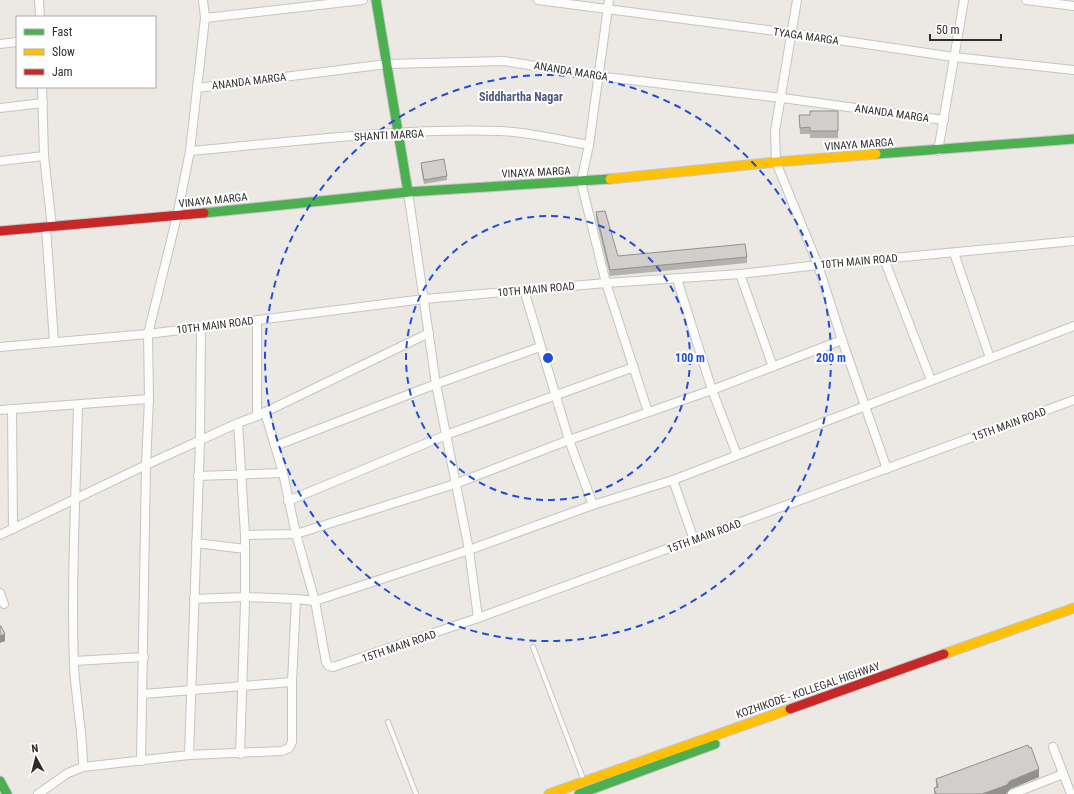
<svg xmlns="http://www.w3.org/2000/svg" width="1074" height="794" font-family="'Roboto Condensed',sans-serif">
	<style>
		.lines { fill: none; stroke-linecap: round; stroke-linejoin: round }
		.lane-casing { stroke: #c5c4c5; stroke-width: 6 }
		.street-casing { stroke: #c5c4c5; stroke-width: 10 }
		.fast-casing { stroke: #c5c4c5; stroke-width: 11 }
		.slow-casing { stroke: #c5c4c5; stroke-width: 11 }
		.jam-casing { stroke: #c5c4c5; stroke-width: 11 }
		.lane { stroke: #fcfcfb; stroke-width: 4 }
		.street { stroke: #fcfcfb; stroke-width: 8 }
		.fast { stroke: #4caf50; stroke-width: 9 }
		.slow { stroke: #ffc107; stroke-width: 9 }
		.jam { stroke: #c62828; stroke-width: 9 }
		.wall { fill: #b4b1af }
		.shaded-wall { fill: #92908e }
		.building { fill: #d1cecb; stroke: #92908e }
		.ring { fill: none; stroke: #1d4ed8; stroke-width: 2; stroke-dasharray: 7 5 }
		.labels { text-anchor: middle; stroke-width: 4; stroke-linejoin: round; paint-order: stroke }
		.street-label { font-size: 11px; fill: #2e2e2e; stroke: #fff }
		.neighbourhood-label { font-size: 12px; font-weight: bold; fill: #4d5680; stroke: #fff }
		.centre { fill: #1d4ed8; stroke: #fff; stroke-width: 2 }
		.ring-label { font-size: 12px; text-anchor: middle; font-weight: bold; fill: #1d4ed8; stroke: #fff; stroke-width: 4; stroke-linejoin: round; paint-order: stroke }
	</style>
	<rect width="100%" height="100%" fill="#ece8e4"/>
	<g class="lines">
		<defs>
			<g id="lane">
				<path d="M533 647 584 781"/>
				<path d="M388 722 416 794"/>
			</g>
			<g id="street">
				<path d="M39 0 40 17"/>
				<path d="M538 0 791 33 954 57 1074 70"/>
				<path d="M609 0 589 145 581 182 606 283 648 412"/>
				<path d="M797 0 775 131 776 162 818 265 842 340 887 469"/>
				<path d="M1026 0 1074 6"/>
				<path d="M205 18 363 0"/>
				<path d="M0 44 17 42"/>
				<path d="M42 87 44 156 52 227"/>
				<path d="M197 88 387 64 504 61 597 76 782 98 944 120"/>
				<path d="M0 108 43 103"/>
				<path d="M190 151C292 142 396 128 499 131 528 132 560 140 589 145"/>
				<path d="M938 151 964 0"/>
				<path d="M0 161 44 156"/>
				<path d="M408 192 436 384 469 550 478 618"/>
				<path d="M46 227 54 342"/>
				<path d="M954 253 990 358"/>
				<path d="M884 259 931 380"/>
				<path d="M740 274 773 367"/>
				<path d="M677 279 712 390 737 455"/>
				<path d="M524 290 569 440 593 505"/>
				<path d="M0 347 148 334 424 299 606 283 740 274 818 265 1074 241"/>
				<path d="M78 405C76 492 71 579 74 667 76 700 83 733 83 767"/>
				<path d="M12 409 13 529"/>
				<path d="M0 410 149 399"/>
				<path d="M265 412 283 473 296 534 315 601 326 662 329 666 333 667 478 618 1074 400"/>
				<path d="M257 416V320"/>
				<path d="M238 423 245 535V603L240 754"/>
				<path d="M275 446 436 384 540 347"/>
				<path d="M198 476 283 473"/>
				<path d="M673 480 694 540"/>
				<path d="M288 501 446 435 634 367"/>
				<path d="M0 535 146 465 238 423 257 416 429 333"/>
				<path d="M245 535 296 534 455 484 569 440 712 390 842 340"/>
				<path d="M196 543 245 549"/>
				<path d="M0 593 4 604"/>
				<path d="M194 599 245 597 296 599"/>
				<path d="M74 661 144 657"/>
				<path d="M143 694 292 682"/>
				<path d="M1053 747 1071 794"/>
				<path d="M189 755 200 442 201 326"/>
				<path d="M141 761 146 465 149 399 148 334 177 216 190 151 205 18 203 0"/>
				<path d="M38 794 68 773 83 767 189 755 282 751 289 748 292 742V682L296 599 315 601 469 550 593 505 673 480 1074 326"/>
				<path d="M1012 794 1063 774"/>
			</g>
			<g id="fast">
				<path d="M376 0 408 192"/>
				<path d="M876 154 1074 139"/>
				<path d="M204 213 408 192 610 179"/>
				<path d="M0 781 7 794"/>
				<path d="M579 794 715 744"/>
			</g>
			<g id="slow">
				<path d="M610 179 776 162 876 154"/>
				<path d="M944 654 1074 608"/>
				<path d="M549 794 790 709"/>
			</g>
			<g id="jam">
				<path d="M0 231 204 213"/>
				<path d="M790 709 944 654"/>
			</g>
		</defs>
		<use href="#lane" class="lane-casing"/>
		<use href="#street" class="street-casing"/>
		<use href="#fast" class="fast-casing"/>
		<use href="#slow" class="slow-casing"/>
		<use href="#jam" class="jam-casing"/>
		<use href="#lane" class="lane"/>
		<use href="#street" class="street"/>
		<use href="#fast" class="fast"/>
		<use href="#slow" class="slow"/>
		<use href="#jam" class="jam"/>
	</g>
	<g class="wall">
		<path d="M838 111V138H810V134H800L799 115H810Z"/>
		<path d="M421 163 447 176V180L424 184 421 168Z"/>
		<path d="M596 212 618 256 747 257V263L610 276 596 219Z"/>
		<path d="M1029 748 1039 777 1010 789 1007 793 1005 794H934V788H936V779Z"/>
	</g>
	<g class="shaded-wall">
		<path d="M5 634V641L0 643V636Z"/>
		<path d="M1039 769V777L1010 789 1007 793 1005 794H982L1010 781Z"/>
	</g>
	<g class="building">
		<path d="M810 111H838V131H810V127L800 128 799 115H810Z"/>
		<path d="M444 159 447 176 424 180 421 163Z"/>
		<path d="M605 211 618 256 745 244 747 257 610 270 596 212Z"/>
		<path d="M0 626H1L5 634 0 636Z"/>
		<path d="M1028 745 1029 748 1031 747 1039 769 1010 781 1007 785 982 794H936L934 788 938 787 936 779Z"/>
	</g>
	<g class="ring">
		<circle cx="548" cy="358" r="142"/>
		<circle cx="548" cy="358" r="283"/>
	</g>
	<g class="labels">
		<g class="street-label">
			<text transform="translate(806 36) rotate(8)" y="4">TYAGA MARGA</text>
			<text transform="translate(571 71) rotate(9)" y="4">ANANDA MARGA</text>
			<text transform="translate(249 81) rotate(-7)" y="4">ANANDA MARGA</text>
			<text transform="translate(892 113) rotate(8)" y="4">ANANDA MARGA</text>
			<text transform="translate(389 135) rotate(-3)" y="4">SHANTI MARGA</text>
			<text transform="translate(859 144) rotate(-4)" y="4">VINAYA MARGA</text>
			<text transform="translate(536 172) rotate(-3)" y="4">VINAYA MARGA</text>
			<text transform="translate(213 200) rotate(-6)" y="4">VINAYA MARGA</text>
			<text transform="translate(859 261) rotate(-5)" y="4">10TH MAIN ROAD</text>
			<text transform="translate(536 289) rotate(-5)" y="4">10TH MAIN ROAD</text>
			<text transform="translate(215 325) rotate(-7)" y="4">10TH MAIN ROAD</text>
			<text transform="translate(1009 424) rotate(-20)" y="4">15TH MAIN ROAD</text>
			<text transform="translate(704 536) rotate(-20)" y="4">15TH MAIN ROAD</text>
			<text transform="translate(399 646) rotate(-19)" y="4">15TH MAIN ROAD</text>
			<text transform="translate(808 690) rotate(-19)" y="4">KOZHIKODE - KOLLEGAL HIGHWAY</text>
		</g>
		<g class="neighbourhood-label">
			<text x="521" y="101">Siddhartha Nagar</text>
		</g>
	</g>
	<circle cx="548" cy="358" r="6" class="centre"/>
	<g class="ring-label">
		<text x="690" y="362">100 m</text>
		<text x="831" y="362">200 m</text>
	</g>
	<rect x="16" y="16" width="140" height="72" fill="#ffffff" stroke="#ababab"/>
	<rect x="24" y="29" width="20" height="6" fill="#4caf50" stroke="#ababab"/>
	<text x="52" y="36" font-size="12" fill="#2e2e2e">Fast</text>
	<rect x="24" y="49" width="20" height="6" fill="#ffc107" stroke="#ababab"/>
	<text x="52" y="56" font-size="12" fill="#2e2e2e">Slow</text>
	<rect x="24" y="69" width="20" height="6" fill="#c62828" stroke="#ababab"/>
	<text x="52" y="76" font-size="12" fill="#2e2e2e">Jam</text>
	<g transform="translate(36 758) rotate(353)" stroke="#ffffff" stroke-width="3" paint-order="stroke">
	<path d="M0-3L7 15L0 10L-7 15Z" fill="#2e2e2e"/>
	<text y="-6" font-size="11" font-weight="bold" text-anchor="middle" fill="#2e2e2e">N</text>
	</g>
	<path d="M930 34v6h71v-6" fill="none" stroke="#2e2e2e" stroke-width="2"/>
	<text x="936" y="34" font-size="12" fill="#2e2e2e" stroke="#ffffff" stroke-width="3" paint-order="stroke">50 m</text>
</svg>
